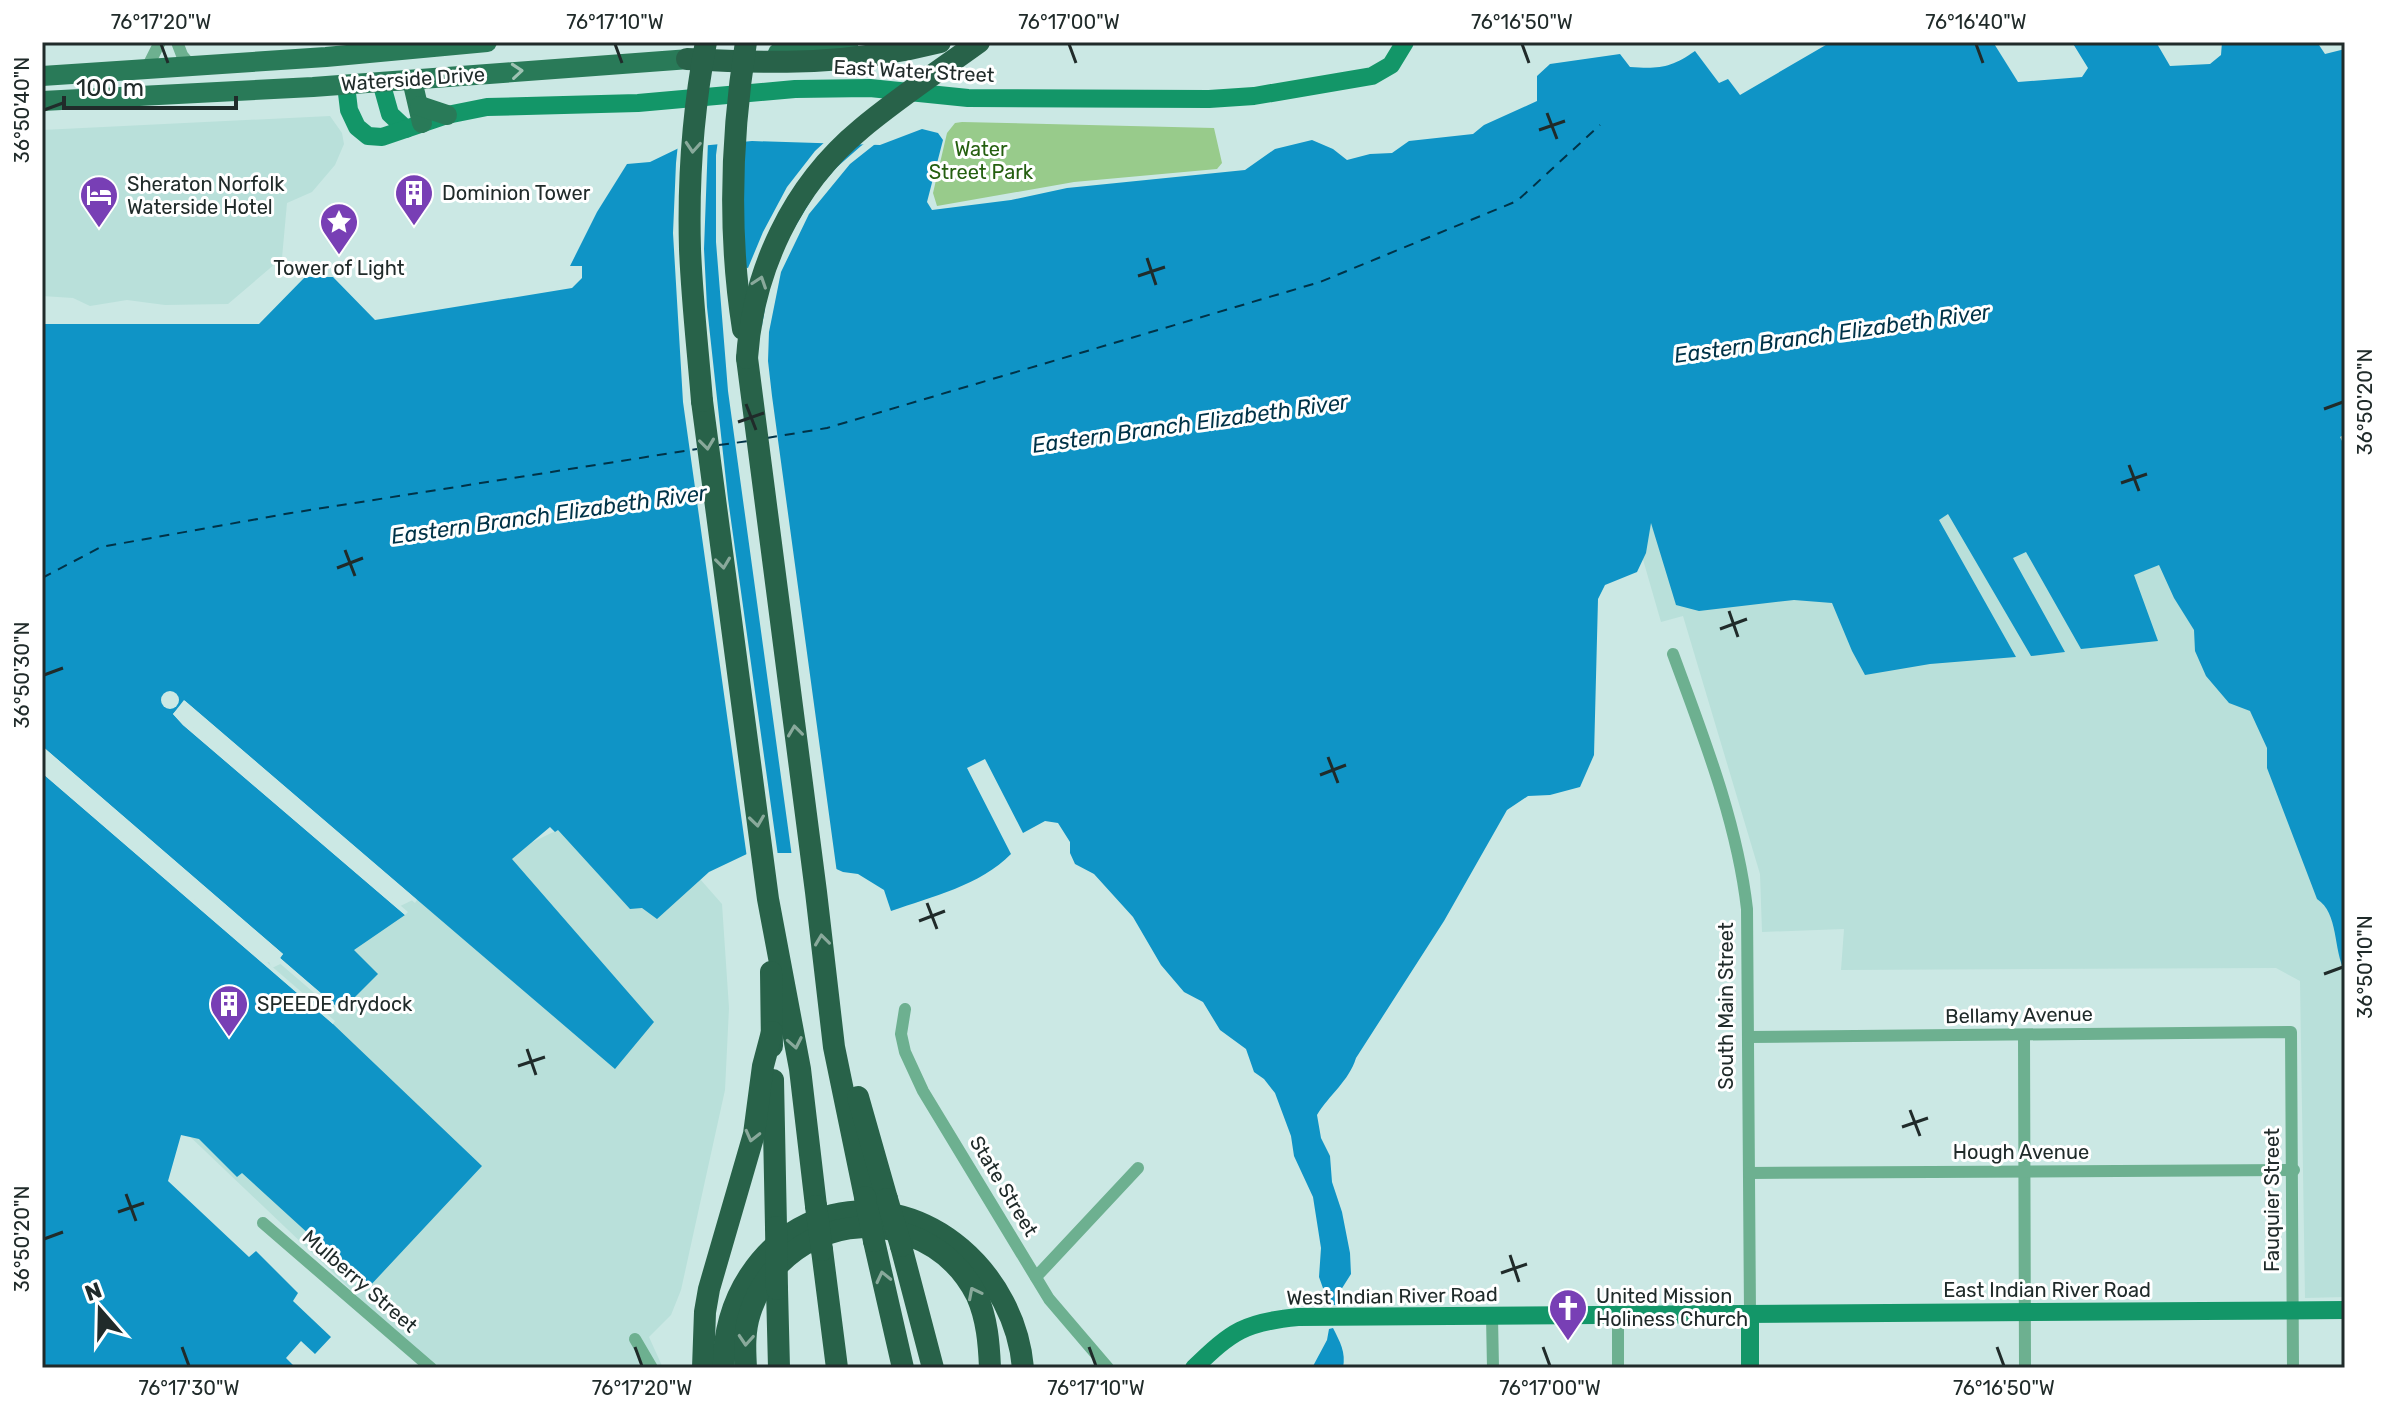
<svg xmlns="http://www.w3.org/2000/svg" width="2387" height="1410" font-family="Rubik,sans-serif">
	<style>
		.built { fill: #b9e0da }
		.green { fill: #98cb8b }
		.water { fill: #0f94c6 }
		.pier { fill: #cbe8e4 }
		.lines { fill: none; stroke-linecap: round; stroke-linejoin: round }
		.ferry { stroke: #003348; stroke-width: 2; stroke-dasharray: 10 8; stroke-linecap: butt }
		.street { stroke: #6db090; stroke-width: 12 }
		.secondary { stroke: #139668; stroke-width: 18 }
		.primary { stroke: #297a58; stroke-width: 20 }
		.highway { stroke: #286249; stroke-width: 22 }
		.highway-bridge { stroke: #286249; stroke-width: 22 }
		.oneway { stroke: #9fc3b4 }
		.oneway2 { stroke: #89a99b }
		.ticks { fill: none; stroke: #202b2a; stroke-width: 3 }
		.labels { text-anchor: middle; stroke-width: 6; stroke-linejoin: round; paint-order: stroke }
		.street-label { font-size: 20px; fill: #202b2a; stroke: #fff }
		.park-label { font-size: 20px; fill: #255f10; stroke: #fff }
		.poi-label { font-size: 20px; fill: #202b2a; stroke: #fff; text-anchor: start }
		.water-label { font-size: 22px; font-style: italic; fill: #003348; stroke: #fff }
		.neatline { fill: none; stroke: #202b2a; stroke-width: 3 }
		.ticks-label { font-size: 20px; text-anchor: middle; fill: #202b2a }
	</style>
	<rect width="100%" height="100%" fill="#cbe8e4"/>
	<g class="built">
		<path d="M330 116 342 133 344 144 335 165 312 192 287 203 282 258 228 304 165 305 127 300 90 306 73 298 42 296V130Z"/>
		<path d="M2345 414V1297L2305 1298 2300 981 2276 968 1841 970 1844 929 1762 932 1760 874 1683 616 1661 622 1629 511Z"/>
		<path d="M574 822 700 879 722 904 729 1008 725 1090 681 1290 671 1315 649 1337 663 1368H433L141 1090 228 980 269 962 272 968Z"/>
	</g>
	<path class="green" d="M962 122 1214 128 1222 163 1217 169 1074 182 937 206 933 193 947 133 955 123Z"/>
	<g class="water">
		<path d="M1831 42H1993L2018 82 2082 77 2088 68 2072 42H2156L2170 66 2210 64 2221 55 2222 42H2317L2325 54 2345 49V434L2340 437 2345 447V972C2333 950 2339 913 2317 899L2267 768V748L2250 711 2229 703 2206 676 2195 651 2194 630 2174 598 2159 565 2134 575 2158 641 2081 649 2026 552 2013 558 2065 652 2031 656 1948 514 1939 520 2016 657 1930 664 1865 675 1852 651 1832 603 1794 600 1699 611 1676 605 1651 523 1646 553 1637 572 1605 585 1598 599 1594 755 1580 787 1550 795 1528 796 1507 810 1444 921 1356 1058C1349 1081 1329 1095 1317 1115L1321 1138 1330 1156 1332 1182 1342 1212 1350 1253 1351 1274 1339 1293 1336 1305H1329L1319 1277 1321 1248 1313 1197 1294 1156 1291 1136 1275 1093 1264 1079 1254 1072 1246 1049 1220 1030 1203 1002 1184 992 1161 965 1133 917 1094 874 1075 864 1070 853V842L1058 823 1045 821 1023 833 985 759 967 768 1011 854C981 885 931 897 891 911L884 890 858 874 843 872 801 853H749L709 872 657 919 642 908 630 909 558 830 555 832 550 827 512 859 654 1022 615 1069 185 701 173 714 183 725 405 915 354 950 378 974 341 1011 280 958 283 954 42 746V324H259L305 277H333L375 320 572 288 582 278V266H570L597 212 627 164 650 162 679 148 752 141 880 145 922 129 938 133 943 140 927 202 932 210 1011 200 1067 188 1245 170 1275 149 1312 140 1333 149 1347 160 1370 154 1392 153 1409 141 1473 134 1484 125 1537 101V76L1550 64 1620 54 1630 67C1659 69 1671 68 1695 51L1719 83 1728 79 1740 95Z"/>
		<path d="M42 773 333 1024 482 1166 368 1288 242 1173 237 1177 199 1139 181 1135 168 1181 249 1257 256 1251 298 1293 293 1301 331 1337 315 1354 301 1341 286 1358 296 1368H42Z"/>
		<path d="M1333 1328C1340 1342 1346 1352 1343 1368H1312L1327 1340 1329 1329Z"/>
	</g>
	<g class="pier">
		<path d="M741 138 740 249 743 267 748 268 763 232 787 187 815 151 828 139 860 140 822 177 802 205 784 239 771 271 763 309 762 326 768 290 783 247 817 190 837 167 861 146 868 141H879L850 164 809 214 781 272 769 332 768 361 772 396 837 873 800 857H792L728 391 716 242V155L718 140Z"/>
		<path d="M708 141 704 249 707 307 728 499 778 856 747 858 683 402 673 233 676 163 678 144Z"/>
		<circle cx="170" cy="700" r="9"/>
		<path d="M184 700 417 900 415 903 194 713 185 706 178 714 408 912 405 915 183 725 173 714Z"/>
		<path d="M42 746 283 954 280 958 343 1012 340 1015 277 961 278 954 42 751Z"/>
		<path d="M42 769 45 770 335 1021 333 1024 42 773Z"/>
	</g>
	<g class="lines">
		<g class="ferry">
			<path d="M767 438 827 428 1320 282 1517 201 1600 125"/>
			<path d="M719 445 749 441"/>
			<path d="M42 578 101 547 291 513 697 449"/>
		</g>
		<g class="street">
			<path d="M177 42 182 55 192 67"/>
			<path d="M146 70 160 42"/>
			<path d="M1673 654C1703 736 1737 821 1747 909L1750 1314"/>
			<path d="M905 1009 901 1034 905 1052 923 1091 1049 1299 1108 1368"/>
			<path d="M2024 1035 2025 1368"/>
			<path d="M1748 1037 2291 1032 2293 1368"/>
			<path d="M1749 1173 2294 1170"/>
			<path d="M263 1223 431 1368"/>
			<path d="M1036 1277 1138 1168"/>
			<path d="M1618 1316V1368"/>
			<path d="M1492 1317 1493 1368"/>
			<path d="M635 1339 652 1368"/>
		</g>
		<g class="secondary">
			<path d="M381 82 390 114 406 129"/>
			<path d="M346 85 349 110 357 127 368 136 382 137 447 115 487 107 638 103 795 89 870 88 968 98 1209 99 1254 96 1372 76 1391 65 1405 42"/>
			<path d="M1750 1314V1368"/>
			<path d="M1194 1368C1232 1331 1245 1322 1298 1317L2345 1310"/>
		</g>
		<g class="primary">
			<path d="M778 53 849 42"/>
			<path d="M42 76 326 57 487 42"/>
			<path d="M412 80 422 123"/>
			<path d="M42 101 313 87 703 58"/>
			<path d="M420 106 447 115"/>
		</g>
		<g class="highway">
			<path d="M687 59C779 64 849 65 940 42"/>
			<path d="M747 358 816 892 834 1047 865 1197"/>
			<path d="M702 401 768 899 800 1069 816 1206"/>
			<path d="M771 972 772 1046"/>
			<path d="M773 1080 776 1227"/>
			<path d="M858 1097 887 1199"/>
			<path d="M874 1241 903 1368"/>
			<path d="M901 1246 933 1368"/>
			<path d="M822 1250 837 1368"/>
			<path d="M777 1289 779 1368"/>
			<path d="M703 1368 705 1312 709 1289 754 1134 763 1066 772 1032"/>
			<path d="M724 1368C723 1335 732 1302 750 1275 770 1245 798 1224 833 1215 929 1193 1015 1275 1023 1368"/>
			<path d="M746 1368C745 1350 744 1331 750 1313 771 1246 845 1209 911 1236 940 1247 963 1268 977 1296 987 1319 989 1343 990 1368"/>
		</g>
		<g class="highway-bridge">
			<path d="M743 329C728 234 731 137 746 42"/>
			<path d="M747 358C753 271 792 186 861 129 898 98 939 71 979 42"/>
			<path d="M702 401C698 351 692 300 690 249 688 180 693 110 706 42"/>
			<path d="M865 1197 874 1241"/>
			<path d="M887 1199 901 1246"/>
			<path d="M816 1206 822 1250"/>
			<path d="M776 1227 777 1289"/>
		</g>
	</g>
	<defs><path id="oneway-chevron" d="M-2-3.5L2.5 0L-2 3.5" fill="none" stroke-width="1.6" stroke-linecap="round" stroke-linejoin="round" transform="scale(2)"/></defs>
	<use class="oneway" href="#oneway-chevron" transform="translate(517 71) rotate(-5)"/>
	<g class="oneway2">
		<use href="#oneway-chevron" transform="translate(693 147) rotate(94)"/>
		<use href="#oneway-chevron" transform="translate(760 282) rotate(-71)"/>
		<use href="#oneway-chevron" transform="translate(707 444) rotate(83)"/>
		<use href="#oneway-chevron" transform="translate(723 563) rotate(83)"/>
		<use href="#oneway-chevron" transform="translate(795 731) rotate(-97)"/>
		<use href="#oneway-chevron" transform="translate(757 821) rotate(82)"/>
		<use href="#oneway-chevron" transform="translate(822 940) rotate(-97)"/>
		<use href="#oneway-chevron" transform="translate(795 1043) rotate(79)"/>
		<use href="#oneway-chevron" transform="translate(752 1136) rotate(104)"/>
		<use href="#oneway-chevron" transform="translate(883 1277) rotate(-103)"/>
		<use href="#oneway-chevron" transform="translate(974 1293) rotate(-117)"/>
		<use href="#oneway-chevron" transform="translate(746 1340) rotate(94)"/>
	</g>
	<path class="ticks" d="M161 44 168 63M615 44 622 63M1069 44 1076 63M1522 44 1529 63M1976 44 1983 63M44 110 63 103M1547 113 1557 139M1539 130 1565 121M1147 258 1156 285M1138 276 1165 267M746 404 756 430M2324 409 2343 402M738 422 764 413M2129 465 2139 491M2121 483 2147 474M345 550 355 576M337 568 363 558M1729 611 1738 637M1720 629 1747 619M44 675 63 668M1328 757 1338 783M1320 775 1346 765M927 903 937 929M919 921 945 911M2324 974 2343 967M527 1049 536 1075M518 1066 545 1057M1910 1110 1920 1136M1902 1127 1928 1118M126 1194 136 1221M118 1212 144 1203M44 1239 63 1232M1510 1255 1519 1282M1501 1273 1527 1264M182 1347 189 1366M635 1347 642 1366M1089 1347 1096 1366M1543 1347 1550 1366M1997 1347 2004 1366"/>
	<defs>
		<symbol id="building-pin" viewBox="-11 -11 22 30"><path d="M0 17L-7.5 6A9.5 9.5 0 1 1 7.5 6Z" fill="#783fb5" stroke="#fff"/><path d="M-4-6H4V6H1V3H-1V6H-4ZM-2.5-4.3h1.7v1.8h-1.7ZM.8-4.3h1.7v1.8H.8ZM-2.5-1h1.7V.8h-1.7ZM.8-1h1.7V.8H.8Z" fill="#fff"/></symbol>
		<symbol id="hotel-pin" viewBox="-11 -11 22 30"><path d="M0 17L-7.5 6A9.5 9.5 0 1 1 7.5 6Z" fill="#783fb5" stroke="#fff"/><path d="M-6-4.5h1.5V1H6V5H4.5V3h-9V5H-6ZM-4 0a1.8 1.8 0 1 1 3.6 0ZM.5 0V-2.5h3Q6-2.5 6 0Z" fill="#fff"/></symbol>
		<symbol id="sight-pin" viewBox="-11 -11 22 30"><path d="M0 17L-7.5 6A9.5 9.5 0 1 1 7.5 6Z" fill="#783fb5" stroke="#fff"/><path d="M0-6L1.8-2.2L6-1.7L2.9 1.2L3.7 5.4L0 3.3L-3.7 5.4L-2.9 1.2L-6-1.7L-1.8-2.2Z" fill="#fff"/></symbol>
		<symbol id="church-pin" viewBox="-11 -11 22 30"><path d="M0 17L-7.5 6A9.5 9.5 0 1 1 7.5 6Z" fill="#783fb5" stroke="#fff"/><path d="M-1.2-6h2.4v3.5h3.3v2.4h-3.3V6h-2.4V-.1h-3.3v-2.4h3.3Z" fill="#fff"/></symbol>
	</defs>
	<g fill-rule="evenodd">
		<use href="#building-pin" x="392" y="171" width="44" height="60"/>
		<use href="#hotel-pin" x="77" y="173" width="44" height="60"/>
		<use href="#sight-pin" x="317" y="200" width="44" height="60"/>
		<use href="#building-pin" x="207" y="982" width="44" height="60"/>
		<use href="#church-pin" x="1546" y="1286" width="44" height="60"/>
	</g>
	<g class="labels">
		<g class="street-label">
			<text transform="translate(914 71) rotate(3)" y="7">East Water Street</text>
			<text transform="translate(413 79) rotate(-4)" y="7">Waterside Drive</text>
			<text transform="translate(1726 1006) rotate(-90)" y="7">South Main Street</text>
			<text transform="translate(2019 1015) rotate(-1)" y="7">Bellamy Avenue</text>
			<text x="2021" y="1159">Hough Avenue</text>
			<text transform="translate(1004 1186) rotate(59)" y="7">State Street</text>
			<text transform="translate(2272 1200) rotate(-90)" y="7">Fauquier Street</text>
			<text transform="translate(360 1281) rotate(41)" y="7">Mulberry Street</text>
			<text x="2047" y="1297">East Indian River Road</text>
			<text transform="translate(1392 1296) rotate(-1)" y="7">West Indian River Road</text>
		</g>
		<g class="park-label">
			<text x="981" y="156">Water<tspan x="981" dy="23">Street Park</tspan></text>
		</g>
		<g class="poi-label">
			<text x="127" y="191">Sheraton Norfolk<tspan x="127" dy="23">Waterside Hotel</tspan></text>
			<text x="442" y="200">Dominion Tower</text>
			<text x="339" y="275" text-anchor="middle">Tower of Light</text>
			<text x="257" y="1011">SPEEDE drydock</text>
			<text x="1596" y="1303">United Mission<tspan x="1596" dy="23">Holiness Church</tspan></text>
		</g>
		<g class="water-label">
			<text transform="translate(1832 333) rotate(-8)" y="8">Eastern Branch Elizabeth River</text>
			<text transform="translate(1190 423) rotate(-8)" y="8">Eastern Branch Elizabeth River</text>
			<text transform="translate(549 514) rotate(-8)" y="8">Eastern Branch Elizabeth River</text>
		</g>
	</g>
	<rect width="2387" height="1410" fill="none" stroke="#ffffff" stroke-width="88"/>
	<g transform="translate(100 1310) rotate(340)" stroke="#ffffff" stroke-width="6" paint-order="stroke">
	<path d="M0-6L14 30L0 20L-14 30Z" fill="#202b2a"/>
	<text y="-12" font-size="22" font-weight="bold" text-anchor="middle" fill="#202b2a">N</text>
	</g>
	<path d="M64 96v12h172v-12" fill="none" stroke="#202b2a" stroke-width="4"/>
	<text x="76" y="96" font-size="24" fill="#202b2a" stroke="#ffffff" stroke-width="6" paint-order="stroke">100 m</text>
	<rect x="44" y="44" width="2299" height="1322" class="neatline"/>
	<g class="ticks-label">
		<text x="161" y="29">76°17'20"W</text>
		<text x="615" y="29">76°17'10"W</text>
		<text x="1069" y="29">76°17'00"W</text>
		<text x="1522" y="29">76°16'50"W</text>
		<text x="1976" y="29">76°16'40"W</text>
		<text transform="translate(22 110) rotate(-90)" y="7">36°50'40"N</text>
		<text transform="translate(2365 402) rotate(-90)" y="7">36°50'20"N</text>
		<text transform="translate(22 675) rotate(-90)" y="7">36°50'30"N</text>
		<text transform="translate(2365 967) rotate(-90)" y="7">36°50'10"N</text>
		<text transform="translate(22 1239) rotate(-90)" y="7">36°50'20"N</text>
		<text x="189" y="1395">76°17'30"W</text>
		<text x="642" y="1395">76°17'20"W</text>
		<text x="1096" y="1395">76°17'10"W</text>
		<text x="1550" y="1395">76°17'00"W</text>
		<text x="2004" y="1395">76°16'50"W</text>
	</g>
</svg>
